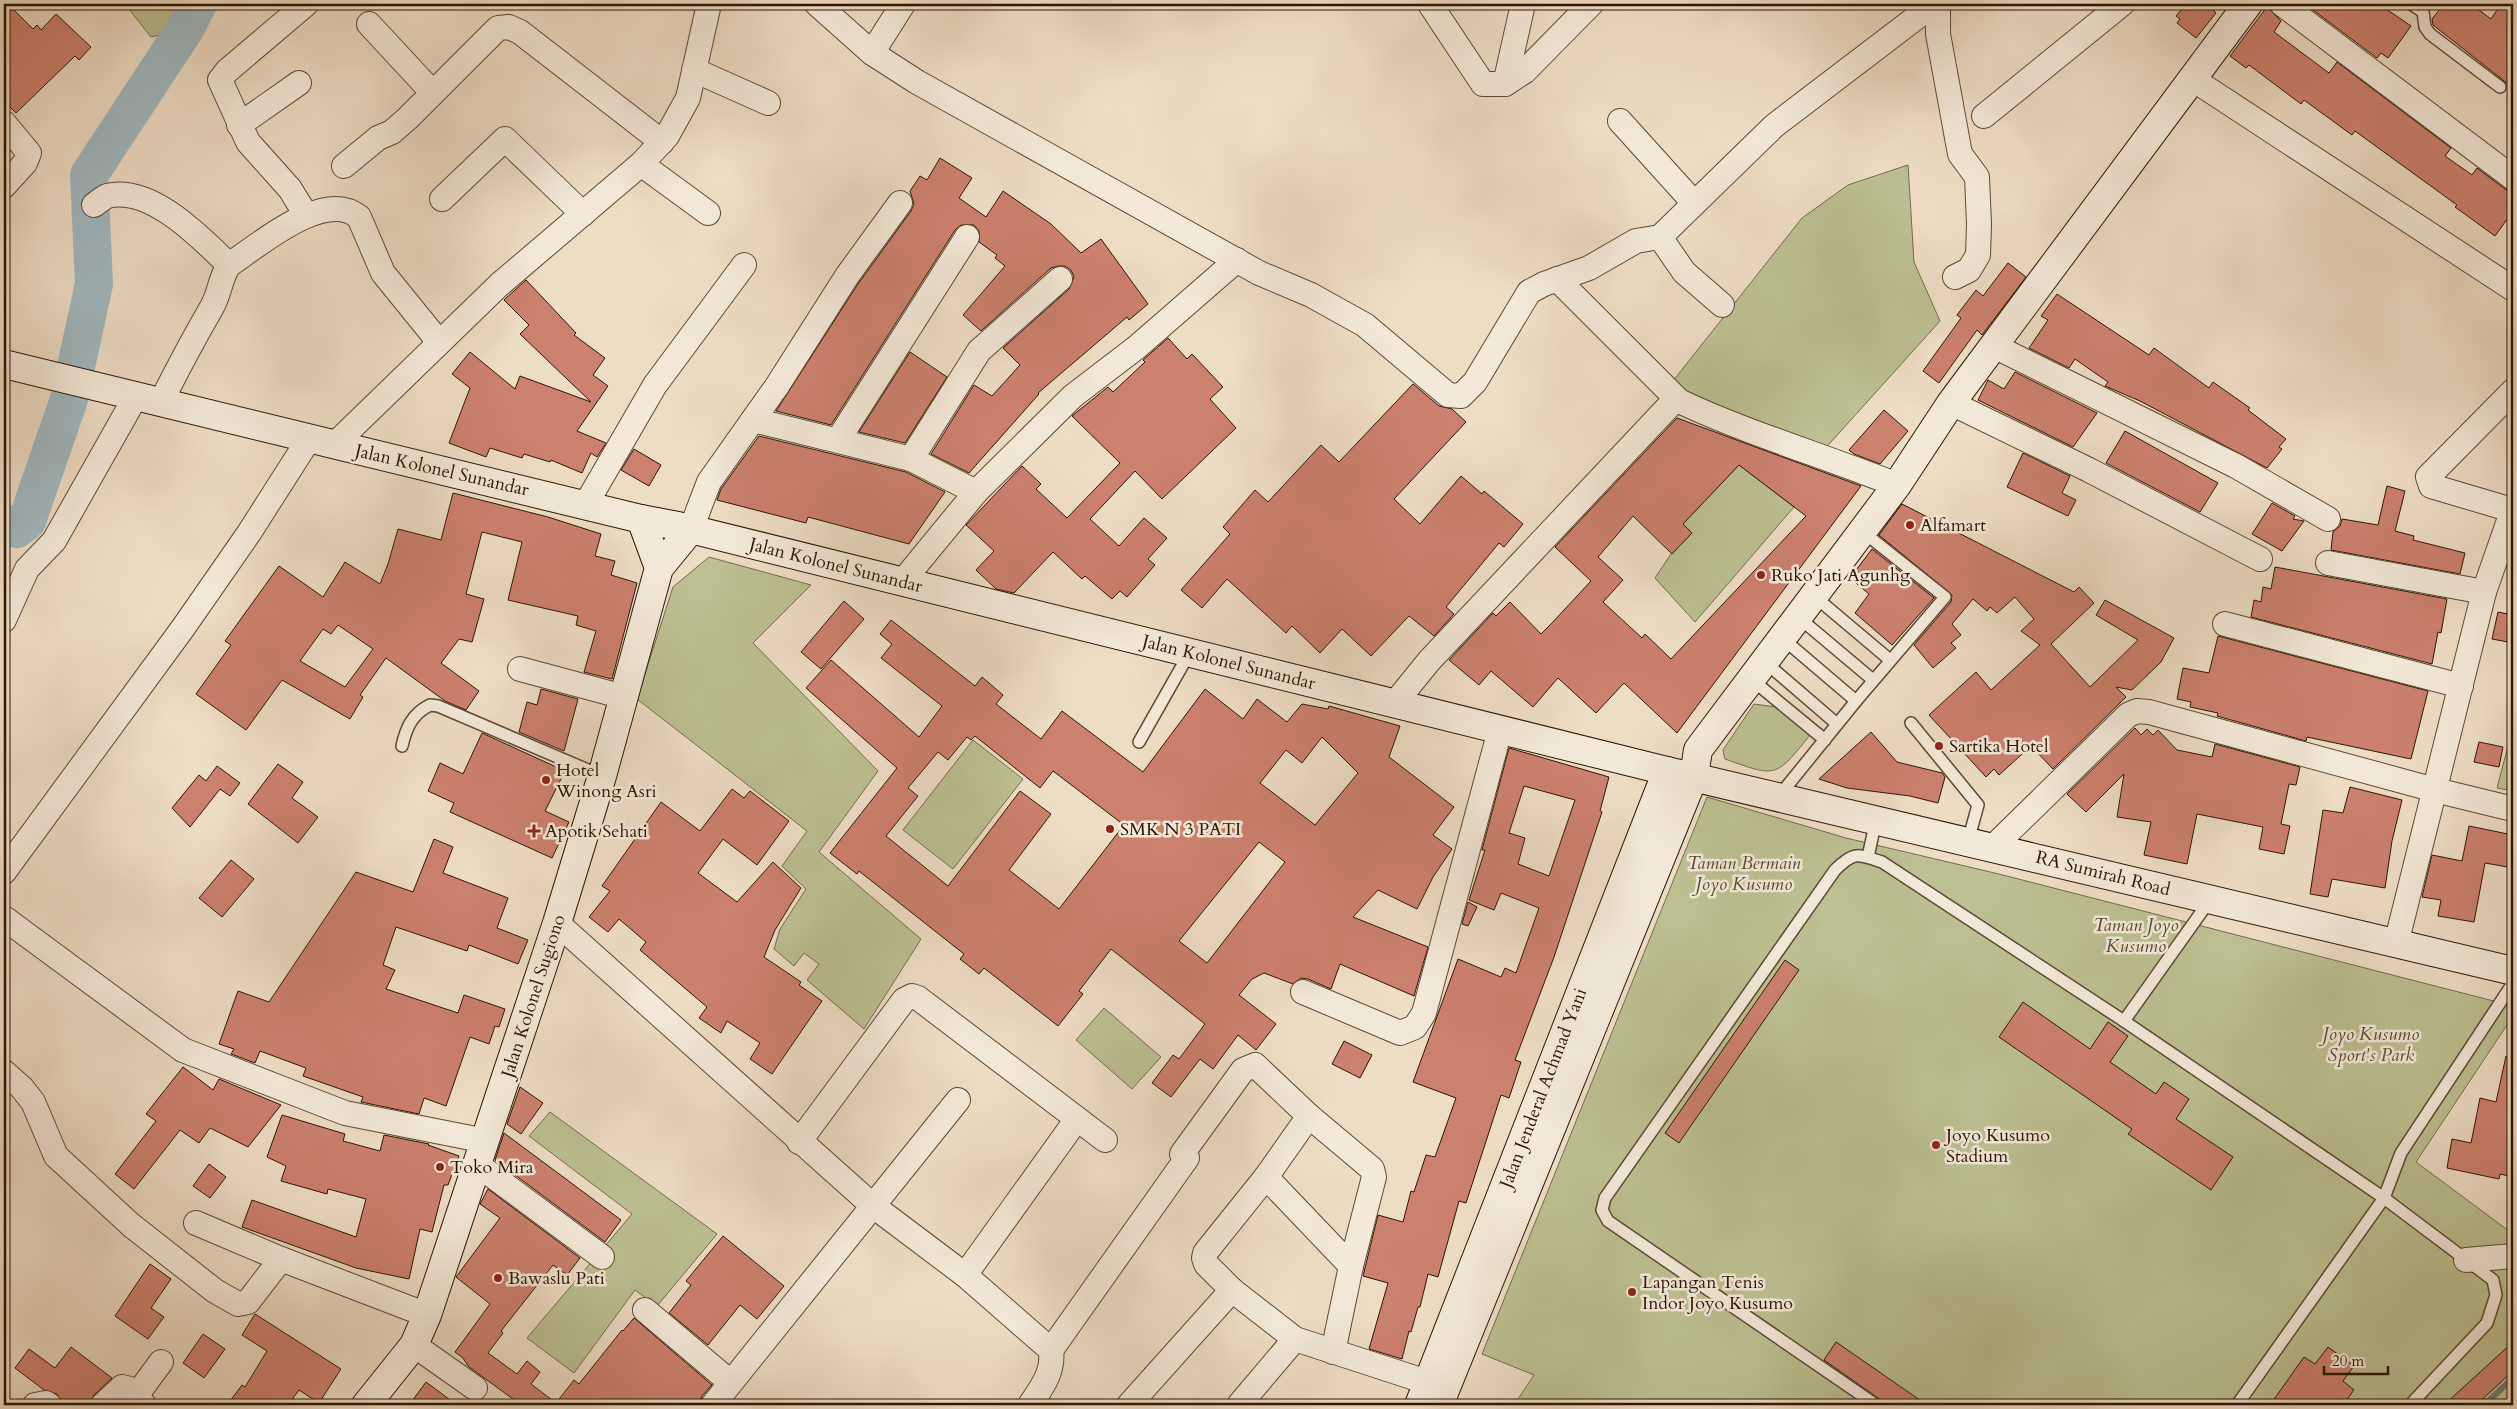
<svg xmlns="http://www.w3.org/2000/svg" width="2517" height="1409" font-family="Cardo,serif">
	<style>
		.green { fill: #bcc092; stroke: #746b4a }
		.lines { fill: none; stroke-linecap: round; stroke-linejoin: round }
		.stream { stroke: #727774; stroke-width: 6 }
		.river { stroke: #a0b8c0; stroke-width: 38 }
		.building { fill: #cc806e; stroke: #2c1602; fill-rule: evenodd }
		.lane-casing { stroke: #5c4833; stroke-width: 14 }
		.street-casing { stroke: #5c4833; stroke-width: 26 }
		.secondary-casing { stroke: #2c1602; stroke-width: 30 }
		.lane { stroke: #f4e9d9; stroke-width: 11 }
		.street { stroke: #f4e9d9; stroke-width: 24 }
		.secondary { stroke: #f4e9d9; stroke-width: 28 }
		.poi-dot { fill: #8f2418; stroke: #f4e9d9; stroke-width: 2 }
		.labels { text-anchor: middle; stroke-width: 5; stroke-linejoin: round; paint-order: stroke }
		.street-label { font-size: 18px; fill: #2c1602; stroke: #f4e9d9 }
		.poi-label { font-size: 18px; fill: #2c1602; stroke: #f4e9d9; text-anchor: start }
		.park-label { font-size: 18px; font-style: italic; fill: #57492d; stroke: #f4e9d9 }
	</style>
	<rect width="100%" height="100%" fill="#eeddc5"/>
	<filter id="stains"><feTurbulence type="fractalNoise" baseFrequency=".004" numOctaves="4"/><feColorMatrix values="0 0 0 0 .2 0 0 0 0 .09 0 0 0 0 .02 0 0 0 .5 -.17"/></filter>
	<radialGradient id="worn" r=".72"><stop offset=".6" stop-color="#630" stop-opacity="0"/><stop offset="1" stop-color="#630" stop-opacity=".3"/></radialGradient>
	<g class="green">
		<path d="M125 4H198L185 29 151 37Z"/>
		<path d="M1908 165 1914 262 1940 321 1822 452 1669 386 1802 218 1848 185Z"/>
		<path d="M1739 465 1794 507 1695 622 1655 578 1671 554 1692 533 1683 524Z"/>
		<path d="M709 557 811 585 753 643 878 771 819 852 921 939 864 1029 807 980 819 964 804 953 794 966 774 949 780 929 806 889 782 866 807 831 637 699 673 587Z"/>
		<path d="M1754 704 1776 707 1810 735C1775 779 1776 777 1725 759L1723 750Z"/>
		<path d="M2513 727V791L2497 788Z"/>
		<path d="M973 740 1023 779 953 869 903 830Z"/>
		<path d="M1707 797 1846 838 1999 874 2513 1006V1016L2416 1162 2513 1234V1405H1514L1534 1375 1482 1354Z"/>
		<path d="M1104 1008 1161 1057 1132 1089 1076 1040Z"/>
		<path d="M550 1112 717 1234 657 1306 635 1290 574 1373 527 1338 632 1214 529 1136Z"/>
	</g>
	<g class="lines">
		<path class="stream" d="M2484 1405 2513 1378"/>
		<path class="river" d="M4 523 17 529 27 521 69 399 94 284 89 175 185 29 198 4"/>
	</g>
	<g class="building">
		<path d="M4 4H8L33 29 37 25 41 30 56 14 91 47 79 60 75 56 16 113 4 101Z"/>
		<path d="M2186 4H2220L2214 11 2216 13 2196 38 2177 23 2180 19 2176 16Z"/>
		<path d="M2269 4 2270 10 2281 21 2274 32 2329 73 2337 62 2451 148 2445 156 2472 175 2477 168 2505 189 2513 191V211L2495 236 2455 207 2457 205 2355 131 2352 135 2304 100 2301 104 2249 65 2246 68 2230 56Z"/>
		<path d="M2305 4H2379L2411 26 2388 58 2381 53 2377 58Z"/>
		<path d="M2444 4H2471L2491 19 2501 4H2513V88L2433 25 2432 19Z"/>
		<path d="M940 158 972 178 959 198 986 217 1003 191 1051 224 1081 253 1101 239 1148 304 1129 320 1127 317 1038 393 1039 394 969 473 931 454 974 385 992 396 1020 365 1003 348 1069 289 1074 277 1071 270 1065 266H1058L1051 268 981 331 963 315 1005 266 995 258 997 255 979 242V231L974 225H961L955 230 831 425 776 411 858 284 911 211 914 204 910 191 920 176 927 180Z"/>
		<path d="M2008 263 2026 277 1982 335 1977 330 1939 383 1923 371 1961 318 1957 315 1976 290 1983 296Z"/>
		<path d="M526 280 576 333 574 335 605 358 593 375 608 386 577 431 606 443 597 457 591 453 582 473 551 460 550 462 524 454 522 458 490 448 486 457 449 443 470 388 452 374 470 352 515 389 520 376 591 402 520 334 529 325 504 300Z"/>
		<path d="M2057 294 2149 355 2154 348 2209 388 2213 382 2250 408 2248 410 2286 439 2279 447 2282 449 2267 468 2140 401 2105 386 2108 382 2075 359 2069 368 2029 348 2048 320 2041 316Z"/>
		<path d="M1168 338 1187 359 1192 354 1223 387 1210 399 1236 428 1162 499 1135 471 1090 519 1119 546 1144 518 1167 538 1148 559 1155 565 1127 597 1120 591 1112 599 1085 576 1082 579 1053 552 1014 593 996 589 976 570 994 551 966 525 1022 466 1041 484 1036 489 1067 518 1120 463 1072 416 1108 387 1113 392 1145 362 1143 360Z"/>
		<path d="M910 352 947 377 905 443 859 432Z"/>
		<path d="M2015 372 2097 413 2073 447 1978 400 1988 380 2004 389Z"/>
		<path d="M1413 384 1439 406 1452 409 1466 422 1394 499 1420 524 1461 476 1482 494 1484 491 1523 524 1504 547 1499 543 1446 607 1454 614 1434 636 1409 616 1371 656 1342 629 1320 653 1292 626 1286 633 1227 579 1202 608 1181 590 1230 534 1223 527 1255 490 1268 502 1321 445 1339 462Z"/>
		<path d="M1884 410 1908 431 1880 464 1854 454 1849 450Z"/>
		<path d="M1677 418 1861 486 1677 733 1624 683 1596 713 1558 678 1533 707 1491 671 1479 685 1449 660 1493 613 1496 616 1510 602 1541 634 1551 624 1591 581 1555 547ZM1739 465 1806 516 1671 659 1645 634 1642 638 1603 602 1623 580 1598 557 1633 516 1672 554 1692 533 1683 524Z"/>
		<path d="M2125 431 2218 483 2200 512 2106 463Z"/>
		<path d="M759 436 906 472 945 492 909 544 808 517 806 523 717 500 721 489Z"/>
		<path d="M634 449 661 465 649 486 621 470Z"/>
		<path d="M2023 453 2070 476 2062 493 2076 500 2068 516 2007 487Z"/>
		<path d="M2387 486 2405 491 2395 531 2414 536 2413 540 2465 553 2460 574 2331 550 2333 532 2340 526 2342 519 2378 525Z"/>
		<path d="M453 493 548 517 601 534 595 556 615 561 611 575 637 583 612 679 584 672 596 631 576 625 578 616 508 600 522 542 482 532 466 594 484 599 472 642 459 639 441 663 479 691 466 710 445 701 386 658 360 695 363 697 350 719 282 680 246 730 196 694 231 645 225 641 279 566 323 597 345 562 380 584 388 564 398 529 441 540ZM338 625 373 649 345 687 300 661 323 629 331 634Z"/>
		<path d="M2272 503 2295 516 2293 519 2304 521 2282 551 2252 534Z"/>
		<path d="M1902 504 2074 592 2079 587 2094 603 2051 644 2090 687 2138 640 2096 615 2105 600 2174 638 2161 662 2132 690 2116 687 2126 697 2053 769 2031 746 1999 775 1994 769 1986 777 1929 715 1976 672 1991 690 2040 645 2021 631 2034 619 2015 597 1997 613 1990 607 1987 611 1973 599 1952 624 1961 635 1951 643 1956 648 1933 668 1914 645 1951 602 1952 595 1879 535Z"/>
		<path d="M1872 549 1934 598 1892 645 1855 613 1869 594 1850 578Z"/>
		<path d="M2275 567 2447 599 2441 633 2438 632 2432 664 2251 617 2254 600 2261 602 2263 587 2271 589Z"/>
		<path d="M844 601 864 619 821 669 801 652Z"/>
		<path d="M2498 612 2513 615V643L2492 639Z"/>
		<path d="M891 620 975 686 982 677 1003 695 996 704 1041 739 1062 711 1143 772 1205 689 1243 719 1257 699 1287 722 1302 704 1328 709 1329 706 1400 726 1389 757 1454 807 1433 835 1452 849 1433 877 1417 909 1378 890 1353 917 1428 947 1414 996 1340 964 1331 989 1308 979 1301 978 1293 984 1264 973 1252 979 1239 995 1276 1024 1256 1050 1238 1035 1213 1069 1200 1059 1171 1097 1152 1083 1173 1055 1179 1059 1205 1024 1111 949 1079 991 1083 994 1058 1026 984 968 979 974 960 959 964 954 859 871 857 874 830 853 897 768 806 688 831 660 919 737 942 706 881 658 892 644 880 634ZM975 736 1040 788 1053 771 1124 825 1059 909 1009 870 1051 814 1020 791 948 886 886 836 918 796 908 788 938 752 948 760 967 737 971 740ZM1322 737 1358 773 1315 825 1260 783 1286 750 1302 763ZM1259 842 1285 862 1207 963 1179 941Z"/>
		<path d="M2218 636 2428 691 2411 759 2307 737 2306 741 2217 716 2218 713 2190 707 2191 702 2177 699 2183 668 2209 673Z"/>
		<path d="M541 689 578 699 564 751 519 732 527 702 537 705Z"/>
		<path d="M2135 728 2141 735 2147 729 2153 735 2158 730 2177 750 2212 757 2215 744 2300 767 2296 785 2289 784 2281 824 2290 826 2284 854 2259 849 2263 827 2197 814 2187 864 2144 855 2151 822 2117 817 2124 774 2086 812 2067 794Z"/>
		<path d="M1871 732 1897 762 1942 773 1945 777 1938 803 1910 796 1847 788 1819 779Z"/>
		<path d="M482 733 565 771 545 811 569 822 552 858 450 812 454 803 428 791 440 763 463 774Z"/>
		<path d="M2479 742 2503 747 2499 767 2474 762Z"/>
		<path d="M1509 748 1609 777 1600 811 1602 812 1554 957 1515 1060 1521 1062 1509 1098 1501 1095 1466 1203 1459 1201 1438 1277 1428 1274 1420 1307H1418L1411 1332 1409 1331 1402 1359 1369 1349 1388 1283 1363 1276 1378 1215 1403 1222 1411 1191 1414 1192 1426 1155 1435 1157 1456 1098 1413 1082 1458 959 1501 977 1505 968 1516 973 1539 908 1501 893 1494 910 1469 900 1485 850H1482ZM1524 786 1575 800 1549 876 1518 864 1525 838 1509 833Z"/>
		<path d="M278 764 303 782 292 798 318 817 298 843 248 804Z"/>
		<path d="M217 766 240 783 230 796 220 789 190 827 172 808 199 775 206 781Z"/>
		<path d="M2350 787 2402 800 2392 841 2385 888 2332 879 2328 897 2310 894 2323 810 2343 813Z"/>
		<path d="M732 789 744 798 750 791 789 821 757 865 723 839 698 873 737 902 773 862 801 888 775 930 764 957 801 982 799 985 822 1001 772 1074 750 1059 760 1043 727 1021 721 1033 699 1018 707 1007 640 950 646 942 619 919 608 932 589 917 610 891 602 886 661 802 700 831Z"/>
		<path d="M2469 826 2513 835V868L2485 863 2474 922 2438 916 2441 900 2422 897 2432 855 2462 861Z"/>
		<path d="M434 839 453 847 443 873 508 898 497 928 528 940 518 964 469 945 467 951 396 927 383 965 395 970 386 989 458 1013 464 995 505 1009 499 1027 495 1026 489 1044 470 1037 446 1106 424 1098 419 1114 361 1102 363 1097 303 1076 306 1068 260 1051 255 1063 231 1054 234 1049 219 1044 238 991 269 1002 356 872 413 892Z"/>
		<path d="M231 860 254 879 222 917 199 898Z"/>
		<path d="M1468 902 1477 907 1468 926 1462 924Z"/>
		<path d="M1785 960 1799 970 1679 1143 1665 1133Z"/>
		<path d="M2023 1002 2090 1049 2108 1022 2128 1036 2110 1062 2156 1094 2164 1082 2189 1099 2176 1119 2233 1157 2211 1190 2128 1134 2132 1129 1999 1037Z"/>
		<path d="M1344 1041 1372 1055 1360 1078 1332 1064Z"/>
		<path d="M2506 1056 2513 1057V1177L2500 1174 2499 1179 2447 1168 2452 1139 2471 1143 2480 1098 2496 1102Z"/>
		<path d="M183 1067 213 1090 219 1079 281 1105 248 1147 210 1128 199 1143 180 1130 134 1189 115 1174 156 1121 146 1114Z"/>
		<path d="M520 1087 543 1103 521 1134 507 1124Z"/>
		<path d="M282 1115 345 1134 343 1141 380 1151 384 1135 429 1144 428 1145 459 1156 448 1185H444L432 1232 420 1229 409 1279 356 1268 242 1227 252 1200 356 1237 366 1199 328 1189 327 1194 281 1181 286 1166 267 1157Z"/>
		<path d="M504 1133 621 1220 605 1242 495 1160Z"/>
		<path d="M209 1164 226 1177 210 1198 193 1186Z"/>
		<path d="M488 1189 580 1258 567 1275 553 1265 501 1331 503 1333 488 1353 517 1374 527 1361 540 1372 531 1384 556 1403 574 1380 579 1384 622 1330 623 1331 634 1318 712 1385 702 1396 700 1405H521L468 1366 463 1358 455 1352 490 1304 456 1277 500 1218 480 1204Z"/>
		<path d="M723 1236 784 1286 757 1319 740 1305 708 1345 669 1313 691 1285 686 1281Z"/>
		<path d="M150 1264 171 1279 151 1308 164 1317 148 1339 115 1316Z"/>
		<path d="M255 1314 341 1369 319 1403 299 1390 288 1405H227L242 1385 245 1387 267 1351 242 1335Z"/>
		<path d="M203 1334 225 1349 204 1378 183 1363Z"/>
		<path d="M1836 1342 1927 1405H1888L1824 1360Z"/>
		<path d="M2513 1342V1371L2476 1405H2444Z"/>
		<path d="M71 1347 112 1378 94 1395 90 1405H63L57 1394 44 1390 15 1368 29 1349 55 1368Z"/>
		<path d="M2328 1347 2354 1366 2343 1381 2354 1390 2343 1405H2270L2304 1357 2315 1364Z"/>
		<path d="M426 1382 457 1405H409Z"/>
	</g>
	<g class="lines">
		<defs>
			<g id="lane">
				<path d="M2411 4 2423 12 2425 27 2430 34 2500 87"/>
				<path d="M1814 596 1890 660"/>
				<path d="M1798 617 1873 680"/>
				<path d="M1782 638 1856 701"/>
				<path d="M1765 662 1837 724"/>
				<path d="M1751 679 1825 740"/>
				<path d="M1911 723 1978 805 1968 841"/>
				<path d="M1139 742 1190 652"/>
				<path d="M402 746C406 728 412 714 430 705L438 706 602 776"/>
				<path d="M1779 796 1856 701 1945 597 1862 531"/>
				<path d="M1868 857 1876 820"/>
				<path d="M2124 1021 2210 900"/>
				<path d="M1876 1405 1608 1221 1602 1210 1605 1198 1835 870C1854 851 1857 854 1882 862L2124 1021 2384 1198 2493 1280 2496 1295 2487 1323 2410 1405"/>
				<path d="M2237 1405 2384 1198 2401 1153 2513 983"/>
			</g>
			<g id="street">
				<path d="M306 4 227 71 220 80 248 142 290 189 306 215"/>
				<path d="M817 4 872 53 917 82 1259 273 1311 295 1365 325 1448 395 1461 396 1475 382 1529 292 1544 284 1589 268 1636 241 1660 237 1774 126 1934 4"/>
				<path d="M1430 4 1483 84H1505L1525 71 1591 4"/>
				<path d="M1938 4V34L1960 154 1977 177 1979 224 1978 255 1969 270 1955 277"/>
				<path d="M2282 4 2513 178"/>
				<path d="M369 24 432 92"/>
				<path d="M872 53 903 4"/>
				<path d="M694 70 768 103"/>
				<path d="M2191 78 2513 289"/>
				<path d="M1505 84 1523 4"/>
				<path d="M1984 116 2122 4"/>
				<path d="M1620 121 1694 203"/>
				<path d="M4 123 29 153 25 163 4 186"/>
				<path d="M239 125 299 83"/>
				<path d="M641 164 708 213"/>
				<path d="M344 166 378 138 392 132 408 118 498 28 509 27 520 32 662 142"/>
				<path d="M442 199 505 139 583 214"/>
				<path d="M94 205C98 202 103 198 107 196 151 185 201 238 229 265"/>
				<path d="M1660 237 1684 272 1722 305"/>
				<path d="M1557 279 1679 401"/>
				<path d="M1994 346 2236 466 2328 519"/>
				<path d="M161 402C177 370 194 338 212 307 220 293 220 278 229 265 259 245 325 188 359 217L383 273 439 342"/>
				<path d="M1951 403 2089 470 2260 559"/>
				<path d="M753 420 911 459 976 492"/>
				<path d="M838 440 967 237"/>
				<path d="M335 444 499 285 641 164 667 136 688 98 709 4"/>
				<path d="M911 459 979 351 1060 279"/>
				<path d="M586 504 655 385 744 265"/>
				<path d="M2512 510 2431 486 2428 477 2513 391"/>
				<path d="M691 529 709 482 777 386 847 276 900 203"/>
				<path d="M2328 563 2484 592"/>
				<path d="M902 582 976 492 1073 396 1137 347 1237 260"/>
				<path d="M4 620 27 569 54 541 136 396"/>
				<path d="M2225 624 2461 686"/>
				<path d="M520 669 624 697"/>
				<path d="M1395 703 1429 661 1671 404 1679 401C1749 434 1825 456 1897 485"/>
				<path d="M1993 847 2128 715 2137 711 2149 712 2435 790 2513 809"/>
				<path d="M4 872 183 628 249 533 309 439"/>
				<path d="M4 918 183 1050 345 1113 486 1141"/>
				<path d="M557 923 872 1205 965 1275 1051 1350C1054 1372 1042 1387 1030 1405"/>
				<path d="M2396 944 2484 592 2513 509"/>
				<path d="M1303 992 1400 1033 1415 1027 1424 1013 1500 730"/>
				<path d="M4 1072 22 1088 33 1102 56 1156 131 1225 215 1291 238 1304 248 1302 281 1259"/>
				<path d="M1309 1116 1266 1177 1205 1253 1204 1258 1206 1264 1232 1290 1295 1339 1427 1382 1443 1390"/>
				<path d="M799 1142 904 1000 912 996 918 998 1105 1140"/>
				<path d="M478 1165 602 1257"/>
				<path d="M1266 1177 1351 1266"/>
				<path d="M196 1223 281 1259 427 1315"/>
				<path d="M2466 1260 2513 1256"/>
				<path d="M965 1275 1077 1119"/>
				<path d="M645 1310 730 1382"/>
				<path d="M414 1345 475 1388"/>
				<path d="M1051 1350 1187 1158 1182 1154 1243 1070 1255 1065 1309 1116 1372 1169 1374 1177 1351 1266 1333 1352"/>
				<path d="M35 1405 46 1403 49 1405"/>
				<path d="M103 1405 122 1387 130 1389 136 1396"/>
				<path d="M144 1405 136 1396 161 1362"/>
				<path d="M713 1405 958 1100"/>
				<path d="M1129 1405 1232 1290"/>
				<path d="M1239 1405 1295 1339"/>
			</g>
			<g id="secondary">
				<path d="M4 364 641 519 678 526 1667 771 2513 971"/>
				<path d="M641 519 659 568"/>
				<path d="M366 1405 414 1345 427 1315 557 923 602 776 659 568 691 529"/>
				<path d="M1419 1405 1667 771"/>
				<path d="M1439 1405 1694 776 1698 750 1897 485 1951 403 2248 4"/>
			</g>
		</defs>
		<use href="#lane" class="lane-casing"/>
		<use href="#street" class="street-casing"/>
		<use href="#secondary" class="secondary-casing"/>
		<use href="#lane" class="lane"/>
		<use href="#street" class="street"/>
		<use href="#secondary" class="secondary"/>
	</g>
	<g class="poi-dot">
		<circle cx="1910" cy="525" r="5"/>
		<circle cx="1761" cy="575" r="5"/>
		<circle cx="1939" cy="746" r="5"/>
		<circle cx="546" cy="780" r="5"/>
		<circle cx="1110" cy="829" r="5"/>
		<path d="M531.5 823.5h5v5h5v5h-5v5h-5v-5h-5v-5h5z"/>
		<circle cx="1936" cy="1145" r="5"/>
		<circle cx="440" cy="1167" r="5"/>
		<circle cx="498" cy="1278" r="5"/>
		<circle cx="1632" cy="1292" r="5"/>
	</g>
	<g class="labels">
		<g class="street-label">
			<text transform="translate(442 470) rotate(13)" y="6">Jalan Kolonel Sunandar</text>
			<text transform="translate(836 565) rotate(14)" y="6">Jalan Kolonel Sunandar</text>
			<text transform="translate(1229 662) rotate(14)" y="6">Jalan Kolonel Sunandar</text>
			<text transform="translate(2103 873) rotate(14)" y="6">RA Sumirah Road</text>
			<text transform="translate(533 996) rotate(-72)" y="6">Jalan Kolonel Sugiono</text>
			<text transform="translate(1543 1088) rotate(-69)" y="6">Jalan Jenderal Achmad Yani</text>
		</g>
		<g class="poi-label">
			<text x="1920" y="531">Alfamart</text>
			<text x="1771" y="581">Ruko Jati Agunhg</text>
			<text x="1949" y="752">Sartika Hotel</text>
			<text x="556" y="776">Hotel<tspan x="556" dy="21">Winong Asri</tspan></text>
			<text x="1120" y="835">SMK N 3 PATI</text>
			<text x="545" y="837">Apotik Sehati</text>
			<text x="1946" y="1141">Joyo Kusumo<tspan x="1946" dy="21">Stadium</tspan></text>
			<text x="450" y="1173">Toko Mira</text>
			<text x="508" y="1284">Bawaslu Pati</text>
			<text x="1642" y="1288">Lapangan Tenis<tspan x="1642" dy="21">Indor Joyo Kusumo</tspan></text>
		</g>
		<g class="park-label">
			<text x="1744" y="869">Taman Bermain<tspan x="1744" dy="21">Joyo Kusumo</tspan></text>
			<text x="2136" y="931">Taman Joyo<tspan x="2136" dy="21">Kusumo</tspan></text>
			<text x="2371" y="1040">Joyo Kusumo<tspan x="2371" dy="21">Sport's Park</tspan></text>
		</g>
	</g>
	<rect width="2517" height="1409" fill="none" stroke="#eeddc5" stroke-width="20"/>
	<rect x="5" y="5" width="2507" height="1399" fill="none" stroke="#2c1602" stroke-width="2.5"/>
	<rect x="10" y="10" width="2497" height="1389" fill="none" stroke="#2c1602"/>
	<path d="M2324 1366v8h64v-8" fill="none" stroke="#2c1602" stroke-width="2.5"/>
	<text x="2332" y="1366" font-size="15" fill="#2c1602" stroke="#f4e9d9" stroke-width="4" paint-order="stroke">20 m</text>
	<rect width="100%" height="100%" filter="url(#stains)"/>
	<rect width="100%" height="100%" fill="url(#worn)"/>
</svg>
